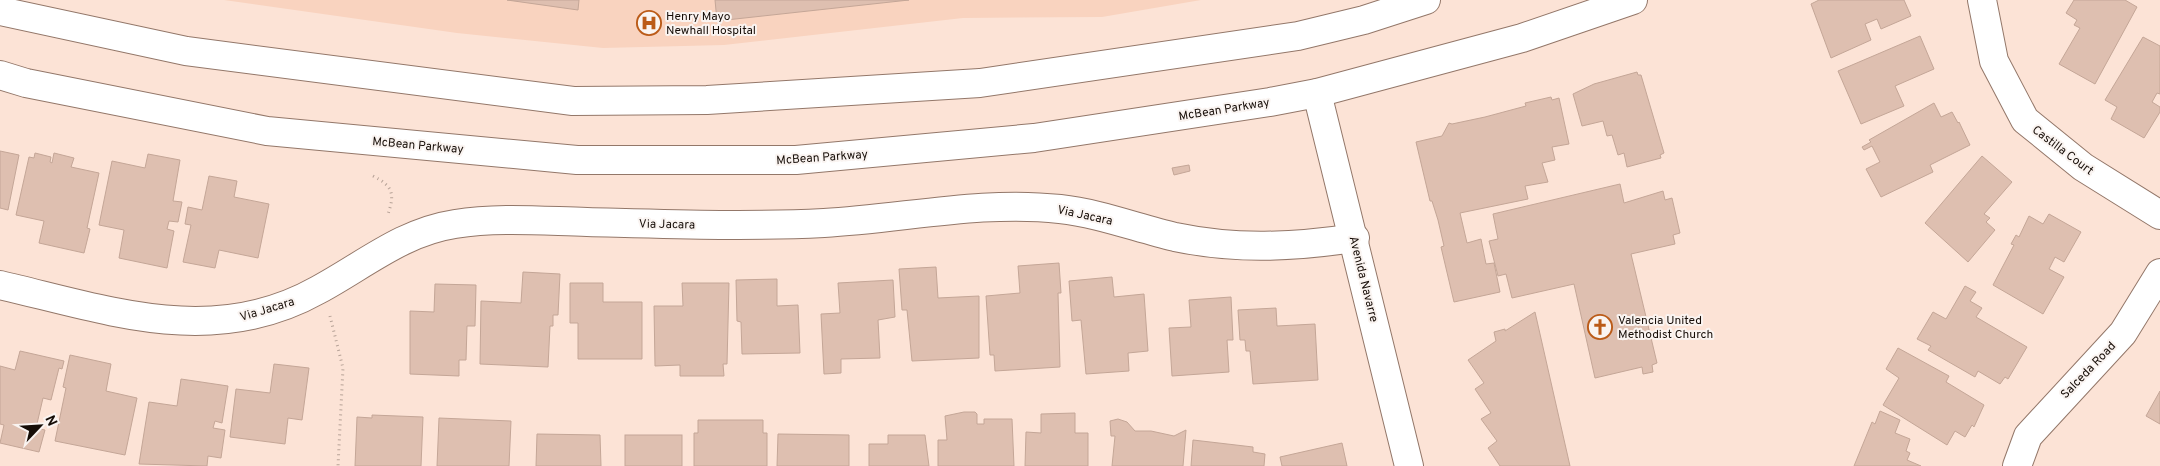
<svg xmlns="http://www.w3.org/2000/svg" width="2160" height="466" font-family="Overpass,sans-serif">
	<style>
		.built { fill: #f9d3bf }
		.building { fill: #debfb0; stroke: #c4a697 }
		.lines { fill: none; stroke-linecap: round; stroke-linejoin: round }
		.minor-casing { stroke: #937769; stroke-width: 30 }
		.major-casing { stroke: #937769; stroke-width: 30 }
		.path { stroke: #b6a297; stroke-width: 3; stroke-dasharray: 1 4; stroke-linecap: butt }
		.minor { stroke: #fff; stroke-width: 28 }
		.major { stroke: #fff; stroke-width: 28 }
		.labels { text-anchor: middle; stroke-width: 4; stroke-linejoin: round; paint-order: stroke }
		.poi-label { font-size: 12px; fill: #160d07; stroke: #faf4f1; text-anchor: start }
		.street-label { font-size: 12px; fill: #160d07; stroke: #faf4f1 }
	</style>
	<rect width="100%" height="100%" fill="#fce3d6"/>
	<path class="built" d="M224 0H1201L1102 17 963 18 724 45 603 48 457 33Z"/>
	<g class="building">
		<path d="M507 0H579L578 10Z"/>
		<path d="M715 0H909L717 21Z"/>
		<path d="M1819 0H1904L1911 16 1881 29 1877 19 1865 24 1871 40 1831 58 1811 4Z"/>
		<path d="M2074 0H2125L2137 7 2095 84 2059 64 2080 28 2074 25 2077 20 2066 13Z"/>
		<path d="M1920 36 1934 69 1895 86 1904 106 1861 124 1838 71Z"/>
		<path d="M2143 37 2160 46V94L2157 93 2152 102 2160 107V112L2144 138 2111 119 2117 107 2105 100Z"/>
		<path d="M1637 72 1638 75H1641L1664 153 1660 155 1661 158 1627 167 1624 153 1618 155 1612 135 1607 136 1603 121 1582 126 1573 94 1594 84Z"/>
		<path d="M1551 97 1552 100 1559 98 1569 144 1552 147 1555 160 1542 163 1548 182 1525 186 1528 199 1460 213 1467 243 1481 239 1486 264 1494 263 1500 292 1454 302 1441 247 1444 246 1438 220 1432 201H1430L1416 142 1442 136 1449 123 1452 124 1485 117 1526 106 1525 103Z"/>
		<path d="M1934 103 1941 117 1952 112 1958 123 1959 122 1970 145 1930 165 1933 172 1881 197 1866 169 1880 162 1872 146 1864 150 1862 147 1871 142 1869 140Z"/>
		<path d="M0 151 19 155 8 210 0 208Z"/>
		<path d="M35 153 51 157 50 162 52 163 54 153 74 158 71 167 99 173 87 228 90 229 84 253 39 243 44 221 16 215 29 157 34 158Z"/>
		<path d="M148 154 180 160 173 201 182 202 178 222 169 221 167 229 174 231 167 268 119 258 124 230 99 225 112 161 145 168Z"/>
		<path d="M1982 156 2012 182 1984 214 1990 218 1986 222 1995 230 1968 262 1925 223Z"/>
		<path d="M1189 165 1190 171 1174 175 1172 168Z"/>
		<path d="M209 176 237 181 234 197 269 204 258 258 219 250 215 268 183 262 191 225 185 224 188 207 202 210Z"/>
		<path d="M1620 184 1624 203 1663 191 1665 200 1672 198 1680 233 1673 235 1675 244 1631 254 1657 363 1652 365 1653 372 1643 374 1642 367 1595 378 1574 284 1512 298 1506 274 1498 276 1489 241 1498 239 1493 214Z"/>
		<path d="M2049 214 2081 232 2064 262 2055 257 2049 269 2064 277 2043 314 1993 285 2014 245 2011 244 2016 235 2019 237 2029 216 2043 224Z"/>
		<path d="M1059 263 1061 293H1058L1060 367 995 371 994 355H990L986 296 1020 293 1018 266Z"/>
		<path d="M936 267 938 298 979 296V358L912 361 907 310H902L899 269Z"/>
		<path d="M523 272 560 274 558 315H553V326H550L548 367 480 364 481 301 521 303Z"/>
		<path d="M1112 277 1114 297 1144 294 1148 351 1128 353 1129 371 1086 374 1081 320 1072 321 1069 281Z"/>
		<path d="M777 279V306L798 305 800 353 742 354 741 322 737 321 736 280Z"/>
		<path d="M893 280 895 317 878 320 880 358 841 359V373L824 374 821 314 840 313 838 283Z"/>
		<path d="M570 283H603V302H642V359H578V323H570Z"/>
		<path d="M682 283H729L727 364H723L724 376H680V365L655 366 654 306H683Z"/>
		<path d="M435 284 476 285 475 326H467L466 360H459V376L410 374V311L434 312Z"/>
		<path d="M1965 286 1976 292 1970 301 1982 308 1976 317 2027 347 2008 379 2005 377 2000 384 1978 371 1975 377 1928 350 1931 346 1917 339 1933 312 1946 319Z"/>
		<path d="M1231 297 1233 340H1227L1229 372 1172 376 1169 328 1191 327 1189 300Z"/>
		<path d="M1276 308 1277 326 1315 324 1318 380 1253 384 1250 351H1246L1245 340H1240L1238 310Z"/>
		<path d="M1535 312 1570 466H1500L1488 448 1497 441 1481 419 1491 413 1475 389 1484 383 1468 360 1496 341 1494 332 1505 329V331Z"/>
		<path d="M1898 348 1949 376 1946 382 1984 405 1974 427 1972 425 1965 437 1955 431 1947 445 1883 405 1899 378 1886 369Z"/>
		<path d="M20 351 64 361 62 369 59 368 51 400 43 398 36 428 45 430 39 452 0 443 4 425 0 424V366L15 370Z"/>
		<path d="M70 355 111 364 106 391 137 398 125 455 55 441 66 388 63 387Z"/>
		<path d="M274 364 309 368 302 420 288 418 285 444 230 437 236 389 270 393Z"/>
		<path d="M181 379 228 386 222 423 215 421 213 428 225 430 221 458 208 456 207 466 139 464 149 402 177 406Z"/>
		<path d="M2160 391V424L2146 416Z"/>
		<path d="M1880 411 1900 420 1895 433 1910 439 1906 451 1910 453 1907 460 1921 466H1854L1872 422 1875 424Z"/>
		<path d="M964 412H975L977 414V424H984V419H1012L1014 466H938V440H947L945 416Z"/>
		<path d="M1075 413V433H1088V466H1025L1026 432 1041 433V414Z"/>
		<path d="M372 415 423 417 421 466H355L357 417 372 418Z"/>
		<path d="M439 418 511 421 509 466H437Z"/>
		<path d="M1118 419 1127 422 1135 431H1151L1174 436 1186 430 1183 466H1112L1115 436H1111L1110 421Z"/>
		<path d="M698 420H763V433H767V466H694V433H698Z"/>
		<path d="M537 434 600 435 601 466H536Z"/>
		<path d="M778 434 849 435V466H777Z"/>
		<rect x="625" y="435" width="57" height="31"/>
		<path d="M888 435H925L929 466H869V444H888Z"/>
		<path d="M1193 440 1253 447V452L1265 454 1264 466H1191Z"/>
		<path d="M1342 443 1347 466H1282L1280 457Z"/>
	</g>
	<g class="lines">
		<defs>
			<g id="minor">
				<path d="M1982 0 1994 61 2025 120 2083 167 2160 215"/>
				<path d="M1317 93 1409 466"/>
				<path d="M0 285C108 310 213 349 318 290 363 266 402 232 455 224 498 217 543 221 587 222 666 224 745 227 824 223 902 219 981 200 1060 209 1098 213 1137 228 1175 237 1237 250 1292 247 1355 238"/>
				<path d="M2017 466 2028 436 2123 333 2160 273"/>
			</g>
			<g id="major">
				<path d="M0 11 186 51 573 101 707 100 980 83 1298 36 1364 20 1426 0"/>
				<path d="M0 75 26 83 267 131 577 160H796L1034 138 1270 102 1317 93 1522 38 1633 0"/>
			</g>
		</defs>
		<use href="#minor" class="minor-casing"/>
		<use href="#major" class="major-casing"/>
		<g class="path">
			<path d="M373 176C393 186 395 194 388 214"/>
			<path d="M330 316 343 368 338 466"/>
		</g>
		<use href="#minor" class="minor"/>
		<use href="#major" class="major"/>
	</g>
	<defs>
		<symbol id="hospital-ring" viewBox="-11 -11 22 22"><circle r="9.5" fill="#faf4f1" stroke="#bb5b18" stroke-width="1.5"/><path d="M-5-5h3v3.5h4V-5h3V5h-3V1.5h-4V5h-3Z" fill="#bb5b18"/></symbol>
		<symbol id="church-ring" viewBox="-11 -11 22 22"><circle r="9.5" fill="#faf4f1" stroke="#bb5b18" stroke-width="1.5"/><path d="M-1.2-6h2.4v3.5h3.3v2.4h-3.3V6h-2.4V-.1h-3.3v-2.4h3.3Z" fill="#bb5b18"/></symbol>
	</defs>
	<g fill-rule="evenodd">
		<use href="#hospital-ring" x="635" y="9" width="28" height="28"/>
		<use href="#church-ring" x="1586" y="313" width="28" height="28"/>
	</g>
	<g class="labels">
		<g class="poi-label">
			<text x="666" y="20">Henry Mayo<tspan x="666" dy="14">Newhall Hospital</tspan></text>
			<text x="1618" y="324">Valencia United<tspan x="1618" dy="14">Methodist Church</tspan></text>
		</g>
		<g class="street-label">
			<text transform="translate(1224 109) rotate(-9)" y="4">McBean Parkway</text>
			<text transform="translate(418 145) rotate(5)" y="4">McBean Parkway</text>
			<text transform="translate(2063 150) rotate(37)" y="4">Castilla Court</text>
			<text transform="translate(822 157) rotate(-4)" y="4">McBean Parkway</text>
			<text transform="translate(1085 215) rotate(12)" y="4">Via Jacara</text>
			<text transform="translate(667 224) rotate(1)" y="4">Via Jacara</text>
			<text transform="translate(1364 279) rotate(76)" y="4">Avenida Navarre</text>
			<text transform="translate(267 309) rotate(-17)" y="4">Via Jacara</text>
			<text transform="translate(2088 370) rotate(-46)" y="4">Salceda Road</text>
		</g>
	</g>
	<g transform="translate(40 426) rotate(65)" stroke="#faf4f1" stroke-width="4" paint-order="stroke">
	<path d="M0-4L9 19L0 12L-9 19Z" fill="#160d07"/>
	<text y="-8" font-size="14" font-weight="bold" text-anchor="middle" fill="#160d07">N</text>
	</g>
</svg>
